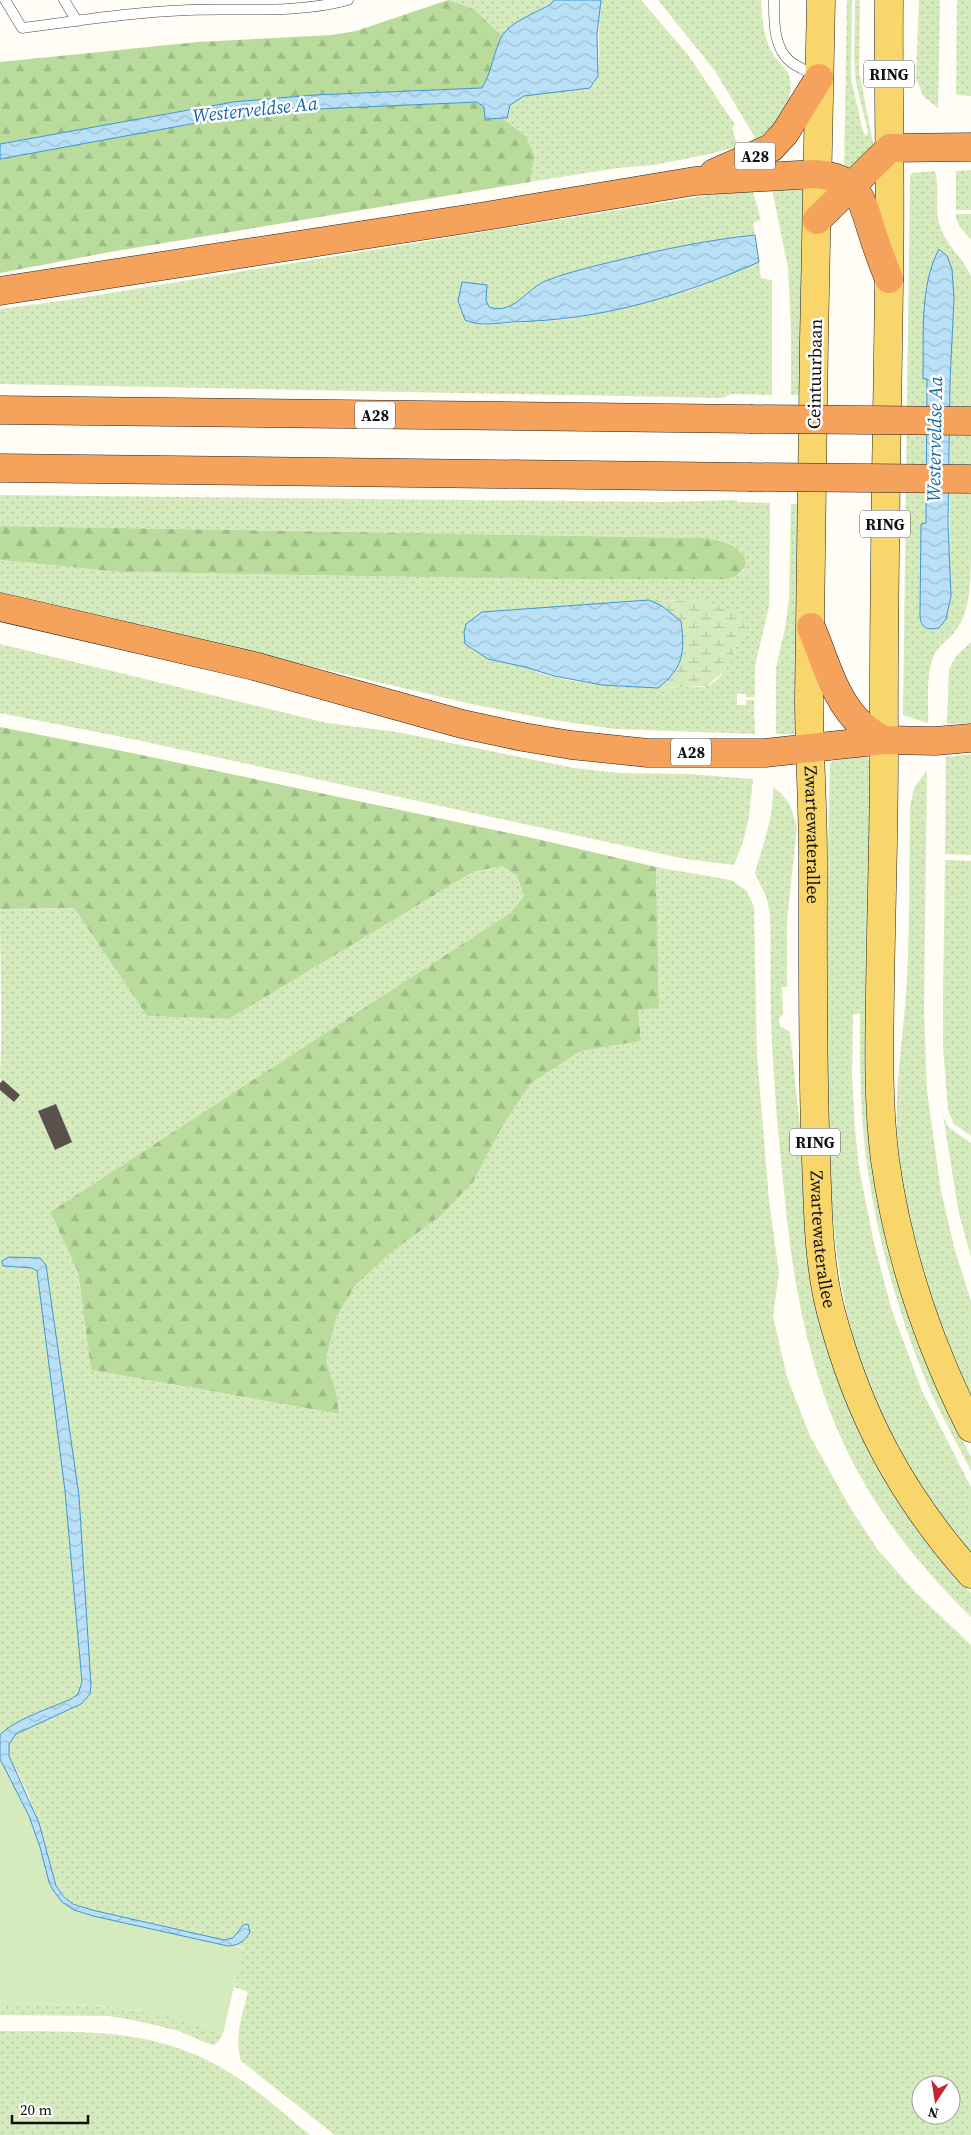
<svg xmlns="http://www.w3.org/2000/svg" width="971" height="2135" font-family="'Source Serif 4',serif">
	<style>
		.grass { fill: url(#grass-dots); fill-rule: evenodd }
		.forest { fill: url(#forest-firs) }
		.wetland { fill: url(#wetland-marsh) }
		.garden { fill: #d5ebbd }
		.water { fill: url(#water-waves); stroke: #3f96cf }
		.building { fill: #5a524d }
		.lines { fill: none; stroke-linecap: round; stroke-linejoin: round }
		.lane-casing { stroke: #444; stroke-width: 11 }
		.primary-casing { stroke: #222; stroke-width: 29 }
		.highway-casing { stroke: #222; stroke-width: 29 }
		.lane { stroke: #fff; stroke-width: 10 }
		.primary { stroke: #f9d66b; stroke-width: 28 }
		.highway { stroke: #f5a25d; stroke-width: 28 }
		.highway-bridge-casing { stroke: #222; stroke-width: 29; stroke-linecap: butt }
		.highway-bridge { stroke: #f5a25d; stroke-width: 28 }
		.labels { text-anchor: middle; stroke-width: 5; stroke-linejoin: round; paint-order: stroke }
		.shield { fill: #fff; stroke: #585858; stroke-width: 1 }
		.shield-label { font-size: 16px; font-weight: bold; fill: #111 }
		.street-label { font-size: 18px; fill: #111; stroke: #fff }
		.water-label { font-size: 19px; font-style: italic; fill: #1768a6; stroke: #fff }
	</style>
	<defs>
		<pattern id="grass-dots" width="8" height="8" patternUnits="userSpaceOnUse" patternTransform="scale(1.25)"><rect width="8" height="8" fill="#d5ebbd"/><path d="M2 2h.1M6 6h.1" fill="none" stroke="#b6c8a1" stroke-width="1.8" stroke-linecap="round"/></pattern>
		<pattern id="forest-firs" width="22" height="20" patternUnits="userSpaceOnUse" patternTransform="scale(1.25)"><rect width="22" height="20" fill="#b9dc9c"/><path d="M5 1l3.5 6h-7zM16 11l3.5 6h-7z" fill="#9ebc85"/></pattern>
		<pattern id="wetland-marsh" width="20" height="14" patternUnits="userSpaceOnUse" patternTransform="scale(1.25)"><rect width="20" height="14" fill="#d5ebbd"/><path d="M1 5h8M5 5V1M11 12h8M15 12V8" fill="none" stroke="#b6c8a1"/></pattern>
		<pattern id="water-waves" width="16" height="10" patternUnits="userSpaceOnUse" patternTransform="scale(1.25)"><rect width="16" height="10" fill="#b9e0f7"/><path d="M0 5q4-4 8 0t8 0" fill="none" stroke="#9ebfd3"/></pattern>
	</defs>
	<rect width="100%" height="100%" fill="#fffdf5"/>
	<g class="grass">
		<path d="M448 0H554L551 4 512 25 502 36 474 9Z"/>
		<path d="M601 0H641L689 56 735 125 732 128 738 147 705 155 654 165 618 168 530 182 535 156 525 135 503 119 507 118 510 105 524 96 590 88C594 85 597 80 598 75 600 50 597 25 601 0Z"/>
		<path d="M658 0H761C762 17 763 33 770 49 775 60 784 65 788 73 799 97 776 125 759 139H756L715 71Z"/>
		<path d="M847 0H852L851 79 863 132 866 136 868 132 856 83 854 57 855 0H860L859 71 874 148 851 171 844 165Z"/>
		<path d="M919 0H940L938 108 923 96 916 78Z"/>
		<path d="M957 0H971V96L956 95Z"/>
		<path d="M971 170V210H956V171Z"/>
		<path d="M935 171C940 189 934 209 940 226 946 245 963 258 971 276V559C970 582 971 610 956 630 950 639 940 644 935 653 925 673 929 702 928 723L903 715 910 176 912 173ZM934 259 954 298 950 382 949 545 921 624V524H926L927 379H923C924 338 923 298 934 259Z"/>
		<path d="M804 183 802 395H791V331L788 268 771 184Z"/>
		<path d="M752 188 761 220 753 223 755 235C708 240 664 249 619 260 595 266 572 271 548 280 527 287 514 316 489 307L486 300 487 285 462 282 458 301 465 320 483 325 562 320 616 310 691 290 759 262 761 278 772 280V395L731 394 723 398 0 384V309L61 301Z"/>
		<path d="M955 214H971V240L959 226Z"/>
		<path d="M0 495 663 502 737 500V502L770 503 769 607 755 666V697H746V694H737V705H746V700H754L755 734 615 729 547 719 471 704 0 593V560L120 572 547 579H729L739 575 744 571 742 552 730 544 704 538 0 526ZM649 600 701 601 712 603 738 640C733 656 725 678 707 686 702 688 691 687 685 687 644 689 560 686 524 666 504 654 485 638 466 624L483 612Z"/>
		<path d="M791 504H801L797 734H776V668L785 628 789 599Z"/>
		<path d="M971 642V723L947 724 949 669 957 655Z"/>
		<path d="M0 644 327 723 397 732 574 768 619 773 689 774 753 779 749 817 743 842 734 865 685 859 137 740 0 713Z"/>
		<path d="M971 754V855L945 854 946 757Z"/>
		<path d="M862 756 867 757 871 762 867 1003 917 1338 948 1412 971 1457V1471C957 1443 941 1415 928 1386 894 1304 871 1217 863 1129 860 1091 860 1053 860 1014H853L852 1076 855 1129 859 1168 874 1243 892 1311 922 1391 971 1487V1553C922 1495 882 1430 859 1357 837 1289 832 1219 829 1149 822 1021 827 892 830 764L833 761Z"/>
		<path d="M926 771 927 772 924 1009 927 1091 941 1191 954 1247 971 1301V1399C936 1318 906 1234 898 1146 893 1090 904 1036 907 980 910 922 909 864 910 806L914 788Z"/>
		<path d="M773 787 782 794 790 805 797 827 787 920V987H782L783 1014 779 1019 780 1026 790 1032 801 1136 805 1206 841 1388 862 1438 891 1490 933 1550 971 1593V1617C924 1571 882 1519 852 1461 809 1376 793 1284 784 1191 778 1134 773 1077 771 1020 770 985 771 950 770 914L767 899 755 873C763 843 774 818 773 787Z"/>
		<path d="M945 860 971 861V1136L954 1124 948 1110 943 1047V996Z"/>
		<path d="M502 866 517 876 524 896 510 913 50 1212 78 1272 91 1370 338 1414 336 1393 326 1359 337 1316 355 1286 390 1253 500 1130 531 1083 581 1051 641 1041 638 1010 659 1007 656 867 731 880 747 891 754 907 757 1055 769 1200 779 1273 773 1316 787 1377 810 1436 851 1509 878 1550 916 1593 971 1645V2135H335L241 2061C234 2036 242 2016 248 1992L234 1987 243 1948 234 1945 238 1944 239 1929 233 1938 224 1940 92 1910 70 1902 56 1886 45 1844 29 1796 9 1756V1744L16 1734 81 1704 90 1694 91 1686 79 1496 46 1265 7 1267 32 1268 37 1271 65 1491 82 1682 78 1694 71 1699 13 1725 0 1735V1084L3 1083 0 1077C3 1021 0 965 0 909L74 908 147 1016 229 1019 473 872ZM921 2085H951V2115H921Z"/>
		<path d="M943 1115 948 1127 971 1143V1257L959 1214Z"/>
		<path d="M0 2003C59 2005 122 2003 179 2019 194 2022 208 2029 223 2034L219 2041 214 2045 204 2042 179 2031 133 2020 108 2016 0 2015Z"/>
		<path d="M0 2031C80 2032 151 2027 222 2068 254 2086 282 2112 310 2135H0Z"/>
	</g>
	<g class="forest">
		<path d="M448 0 474 9 502 36 487 80 482 88 314 95 233 102 0 144V62L198 42 332 35 356 31Z"/>
		<path d="M477 102 484 107 485 118 503 119 525 135 535 156 530 182 110 252 0 273V159L218 119 317 109Z"/>
		<path d="M0 526 704 538C712 540 724 541 731 545 751 555 750 572 729 579H547L120 572 0 560Z"/>
		<path d="M0 727 132 753 537 839 656 867 659 1008 638 1010 641 1041 581 1051 531 1083 500 1130 473 1182 439 1217 390 1253 355 1286 337 1316 326 1359 336 1393 339 1414 91 1370 78 1272 50 1212 510 913 524 896 517 876 502 866 473 872 229 1019 147 1016 74 908 0 909Z"/>
	</g>
	<path class="wetland" d="M649 600 701 601 712 603 738 613 746 629 738 640 732 659 724 671 707 686 658 688C684 667 685 653 681 621Z"/>
	<path class="garden" d="M0 1759 29 1816 40 1847 49 1882 53 1890 62 1902 82 1913 243 1948 223 2034C208 2029 194 2022 179 2019 122 2003 59 2005 0 2003Z"/>
	<g class="water">
		<path d="M554 0H601L597 34 598 76 590 88 524 96 510 105 507 118 485 119 484 107 477 102 317 109 218 119 0 159V144L233 102 314 95 482 88C492 72 493 53 502 36 510 22 536 13 551 4Z"/>
		<path d="M755 235 759 262C678 297 602 320 513 322 497 323 481 327 465 320L458 301 462 282 487 285 486 300 489 307C514 316 527 287 548 280 572 271 595 266 619 260 664 249 708 240 755 235Z"/>
		<path d="M939 249 947 256 952 269 954 298 950 382 948 525 951 596 946 619 939 628C927 630 921 629 920 616L921 524 926 523 927 379H923C924 337 919 287 939 249Z"/>
		<path d="M649 600 662 606 681 621C685 653 684 667 658 688L602 685 554 676 525 667 488 659 465 644 464 632 466 624 482 612Z"/>
		<path d="M9 1257 40 1258 46 1265 79 1496 91 1686 90 1694 81 1704 16 1734 9 1744V1756L39 1823 56 1886 65 1898 73 1904 92 1910 224 1940 233 1938 243 1925 248 1924 250 1932C245 1941 238 1946 228 1946L93 1916 74 1910 62 1902 53 1890 49 1882 40 1847 29 1816 0 1759V1735C15 1719 51 1708 71 1699L78 1694 82 1682 65 1491 37 1271 32 1268 3 1266 2 1261Z"/>
	</g>
	<g class="building">
		<path d="M3 1080 20 1095 14 1102 0 1090V1083Z"/>
		<path d="M56 1104 72 1142 55 1150 38 1111Z"/>
	</g>
	<g class="lines">
		<defs>
			<g id="lane">
				<path d="M5 0 22 28C77 21 133 12 189 10 241 8 297 14 348 0"/>
				<path d="M64 0 77 21"/>
				<path d="M774 0C774 21 773 49 792 63 800 68 809 72 817 77"/>
			</g>
			<g id="primary">
				<path id="s1" d="M821 0C815 232 812 465 809 697 809 751 813 805 813 859 813 959 812 1059 816 1159 818 1210 818 1262 831 1312 858 1414 901 1495 971 1574"/>
				<path d="M889 0C888 94 891 188 889 283 887 440 883 597 884 754 884 834 881 914 880 993 879 1048 878 1105 885 1160 898 1253 929 1345 971 1428"/>
			</g>
			<g id="highway">
				<path d="M714 173 771 148 785 133 819 78"/>
				<path d="M817 220 890 148 971 147"/>
				<path d="M0 291 486 216 695 181 816 174C858 178 861 197 872 232 877 248 883 264 889 279"/>
				<path d="M0 410 750 419"/>
				<path d="M0 468 749 477"/>
				<path d="M0 607 254 666 462 724 523 737 571 745 648 753H765L884 740 935 741 971 738"/>
				<path d="M811 627C825 660 835 703 864 727 870 732 877 736 884 740"/>
			</g>
		</defs>
		<use href="#lane" class="lane-casing"/>
		<use href="#primary" class="primary-casing"/>
		<use href="#highway" class="highway-casing"/>
		<use href="#lane" class="lane"/>
		<use href="#primary" class="primary"/>
		<use href="#highway" class="highway"/>
		<defs>
			<g id="highway-bridge">
				<path d="M750 419 971 421"/>
				<path d="M749 477 971 479"/>
			</g>
		</defs>
		<use href="#highway-bridge" class="highway-bridge-casing"/>
		<use href="#highway-bridge" class="highway-bridge"/>
	</g>
	<g class="labels">
		<g class="shield">
			<rect x="864" y="60.5" width="50" height="27" rx="4"/>
			<rect x="735" y="142.5" width="40" height="27" rx="4"/>
			<rect x="355" y="401.5" width="40" height="27" rx="4"/>
			<rect x="860" y="510.5" width="50" height="27" rx="4"/>
			<rect x="671" y="738.5" width="40" height="27" rx="4"/>
			<rect x="790" y="1128.5" width="50" height="27" rx="4"/>
		</g>
		<g class="shield-label">
			<text x="889" y="80">RING</text>
			<text x="755" y="162">A28</text>
			<text x="375" y="421">A28</text>
			<text x="885" y="530">RING</text>
			<text x="691" y="758">A28</text>
			<text x="815" y="1148">RING</text>
		</g>
		<g class="street-label">
			<text transform="translate(815 374) rotate(-89)" y="6">Ceintuurbaan</text>
			<text dy="6" stroke="none"><textPath href="#s1" startOffset="835">Zwartewaterallee</textPath></text>
			<text dy="6" stroke="none"><textPath href="#s1" startOffset="1240">Zwartewaterallee</textPath></text>
		</g>
		<g class="water-label">
			<text transform="translate(255 109) rotate(-6)" y="7">Westerveldse Aa</text>
			<text transform="translate(934 439) rotate(-89)" y="7">Westerveldse Aa</text>
		</g>
	</g>
	<g transform="translate(936 2100) rotate(192)"><circle r="24" fill="#ffffff" stroke="#a0a0a0"/>
	<path d="M0-4L9 19L0 12L-9 19Z" fill="#c4262e"/>
	<text y="-8" font-size="14" font-weight="bold" text-anchor="middle" fill="#111111">N</text>
	</g>
	<path d="M12 2115v8h76v-8" fill="none" stroke="#111111" stroke-width="2.5"/>
	<text x="20" y="2115" font-size="15" fill="#111111" stroke="#ffffff" stroke-width="4" paint-order="stroke">20 m</text>
</svg>
